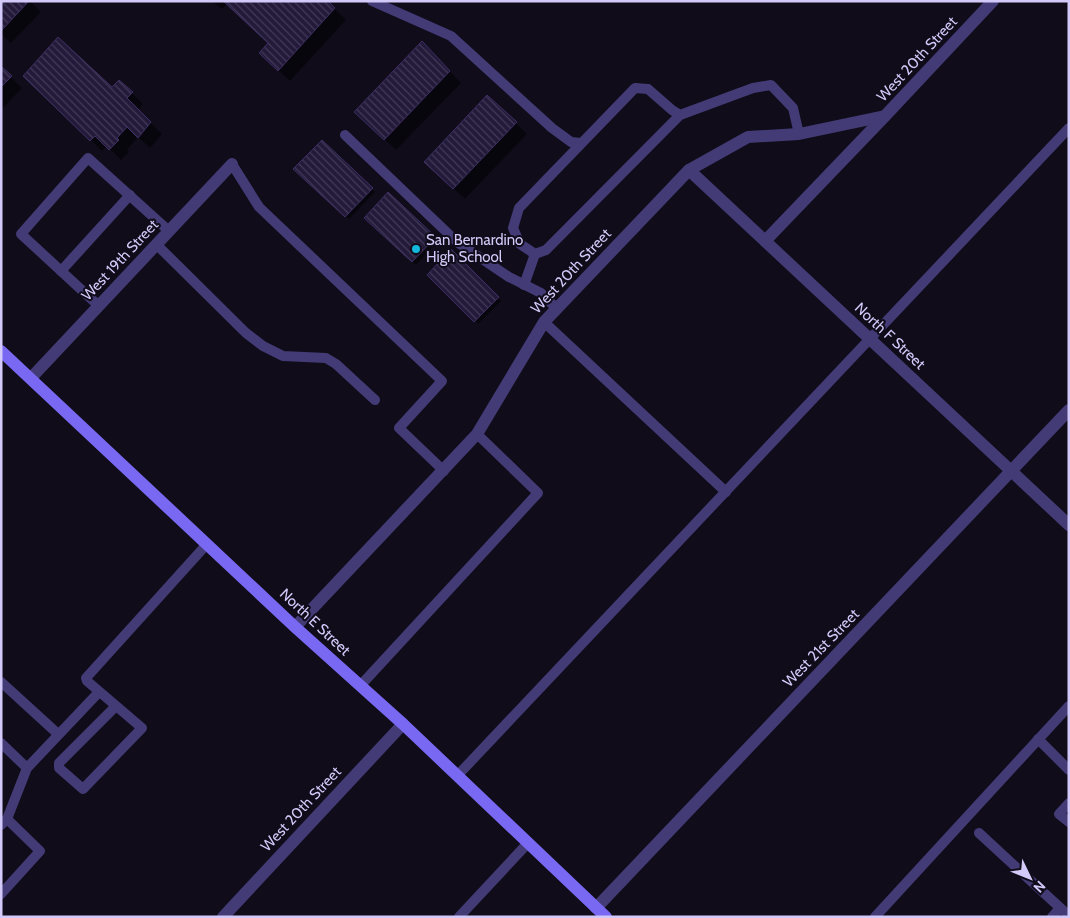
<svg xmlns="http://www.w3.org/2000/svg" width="1070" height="918" font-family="Cabin,sans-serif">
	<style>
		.shadow { fill: #0007 }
		.building { fill: url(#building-back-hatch); stroke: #3d2e64 }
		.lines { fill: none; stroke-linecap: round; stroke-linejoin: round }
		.lane { stroke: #433b75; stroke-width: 10 }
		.street { stroke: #433b75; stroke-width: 12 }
		.secondary { stroke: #7969f2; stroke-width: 12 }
		.poi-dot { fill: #13b7de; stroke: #100c1a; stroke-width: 2 }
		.labels { text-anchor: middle; stroke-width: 4; stroke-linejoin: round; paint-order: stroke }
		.street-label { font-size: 15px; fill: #d4cafa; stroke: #100c1a }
		.poi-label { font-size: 15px; fill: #d4cafa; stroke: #100c1a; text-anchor: start }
	</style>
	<defs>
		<pattern id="building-back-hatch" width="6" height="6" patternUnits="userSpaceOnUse" patternTransform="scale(1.25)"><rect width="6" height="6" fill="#231a3a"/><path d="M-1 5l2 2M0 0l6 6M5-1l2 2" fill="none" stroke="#423a57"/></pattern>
	</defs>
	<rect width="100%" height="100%" fill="#100c1a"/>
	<g class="shadow">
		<path d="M1 1H30L41 12 11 43 1 34Z"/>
		<path d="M212 1H327L346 20 290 81 271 64 269 43 227 4 222 9Z"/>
		<path d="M422 43 461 83 396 150 367 123Z"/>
		<path d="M1 68 22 88 1 110Z"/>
		<path d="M35 87 112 89 132 93 143 104 137 110 162 134 150 148 138 137 127 150 129 152 121 160 107 146 102 151Z"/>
		<path d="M516 123 527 134 465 199 437 173Z"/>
		<path d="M322 142 375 192 349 219 295 169Z"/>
		<path d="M388 194 438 241 416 265 365 218Z"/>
		<path d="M451 251 501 301 478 324 429 275Z"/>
	</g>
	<g class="building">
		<path d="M1 1H29L1 31Z"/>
		<path d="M223 1H328L335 8 278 71 259 53 268 43Z"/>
		<path d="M58 37 112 87 119 80 133 92 127 98 151 122 138 138 127 127 117 138 119 140 109 150 95 136 90 141 23 76Z"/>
		<path d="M422 41 450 71 384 140 354 112Z"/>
		<path d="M1 66 12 76 1 87Z"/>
		<path d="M487 95 517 122 453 189 424 162Z"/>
		<path d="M322 140 373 188 345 217 293 169Z"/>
		<path d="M388 192 436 237 412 262 364 218Z"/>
		<path d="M451 249 499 297 474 322 427 275Z"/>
	</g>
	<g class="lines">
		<g class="lane">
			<path d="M372 1 451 36 552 128 571 142 581 143"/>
			<path d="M680 115 672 110 648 89 635 88 519 208 513 228 520 244 535 254 546 250 680 115 753 88 771 85 793 108 799 134"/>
			<path d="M345 135 457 242 509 277 541 293 557 309"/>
			<path d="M232 164 259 207 442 381 399 428 444 471"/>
			<path d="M157 245 246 333 263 346 283 356 326 358 336 364 375 400"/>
			<path d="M61 271 130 195"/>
			<path d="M524 285 535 254"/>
			<path d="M99 306 21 234 88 158 169 231"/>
			<path d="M544 322 726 492"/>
			<path d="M1 682 58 734"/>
			<path d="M360 686 538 493 477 434"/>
			<path d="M116 706 59 763V768L83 789 142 728 87 681 86 678 207 544"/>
			<path d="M1038 739 1069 770"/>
			<path d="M1 743 27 768"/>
			<path d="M457 776 1069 128"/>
			<path d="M1069 803 1059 814 1069 822"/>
			<path d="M7 819 27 768 99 692"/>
			<path d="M1 825 7 819 40 851 1 894"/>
			<path d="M979 833 1069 916"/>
			<path d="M459 917 528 843"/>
			<path d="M875 917 1069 706"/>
			<path d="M1052 917 1060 908"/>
		</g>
		<g class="street">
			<path d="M689 170 1069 525"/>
			<path d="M765 241 885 116 993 1"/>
			<path d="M31 378 232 164"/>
			<path d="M295 627 477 434 544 322 689 170 748 137 799 134 885 116"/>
			<path d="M596 908 1069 410"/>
			<path d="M223 917 403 724"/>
		</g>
		<path class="secondary" d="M1 351 295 627 403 724 606 917"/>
	</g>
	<circle class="poi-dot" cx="416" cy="249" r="5"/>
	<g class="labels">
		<g class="street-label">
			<text transform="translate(917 59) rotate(-47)" y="5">West 20th Street</text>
			<text transform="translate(120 260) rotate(-47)" y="5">West 19th Street</text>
			<text transform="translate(571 271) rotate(-47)" y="5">West 20th Street</text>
			<text transform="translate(890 336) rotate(43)" y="5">North F Street</text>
			<text transform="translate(315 622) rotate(43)" y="5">North E Street</text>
			<text transform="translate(821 648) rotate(-46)" y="5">West 21st Street</text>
			<text transform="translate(301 809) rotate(-47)" y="5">West 20th Street</text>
		</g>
		<g class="poi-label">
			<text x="426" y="245">San Bernardino<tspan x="426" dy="17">High School</tspan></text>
		</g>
	</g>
	<rect width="1070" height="918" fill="none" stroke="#d4cafa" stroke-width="5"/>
	<g transform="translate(1030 878) rotate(133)" stroke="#100c1a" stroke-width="4" paint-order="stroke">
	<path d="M0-4L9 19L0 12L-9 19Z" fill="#d4cafa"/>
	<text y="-8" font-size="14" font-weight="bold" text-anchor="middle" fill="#d4cafa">N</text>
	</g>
</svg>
